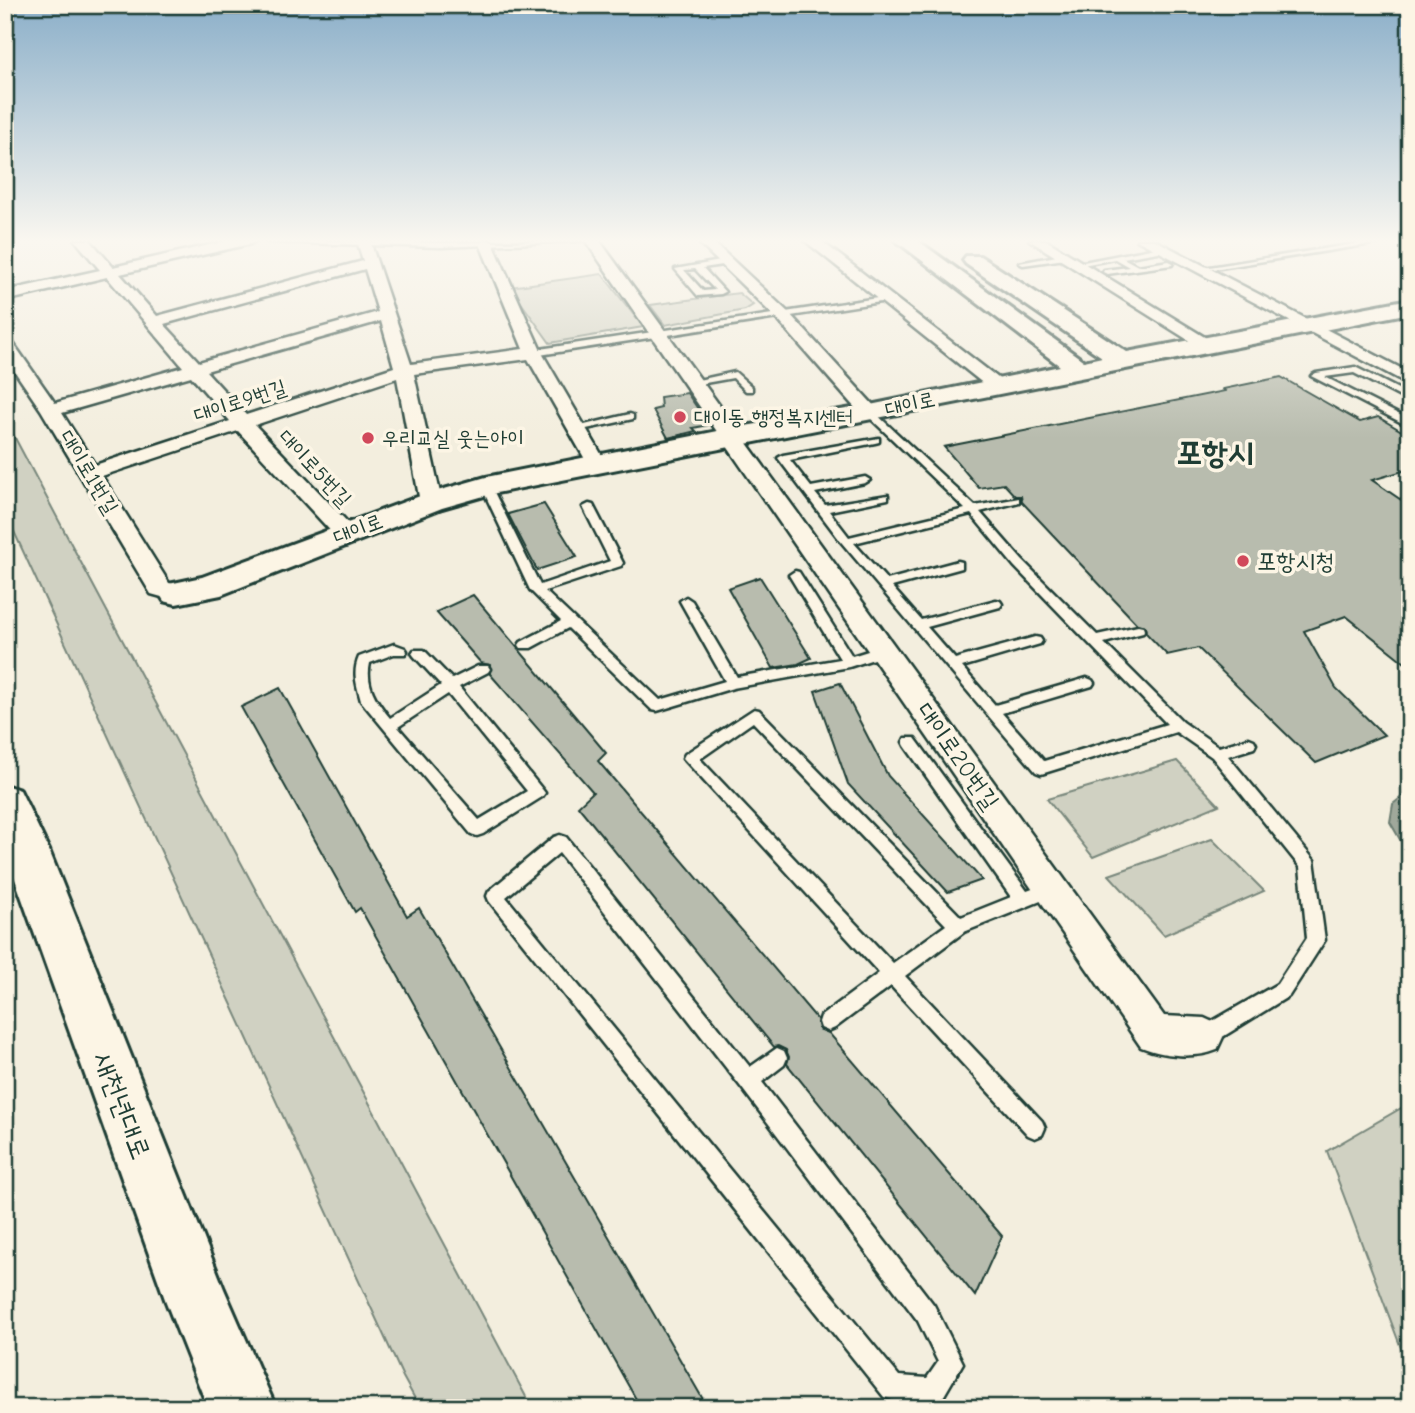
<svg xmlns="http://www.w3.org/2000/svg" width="1415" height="1413" font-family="'Comic Neue','Poor Story',sans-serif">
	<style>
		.green { fill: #d0d1c2; stroke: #78877b; stroke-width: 2 }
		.water { fill: #a0a89b; stroke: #6c7d72; stroke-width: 2 }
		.building { fill: #b8bcae; stroke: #1f3d34; stroke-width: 2 }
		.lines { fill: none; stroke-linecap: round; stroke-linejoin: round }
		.lane-casing { stroke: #1f3d34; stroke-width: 5 }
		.street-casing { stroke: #1f3d34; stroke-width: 5 }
		.secondary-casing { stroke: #1f3d34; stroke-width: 6 }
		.lane { fill: #fcf5e5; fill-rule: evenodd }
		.street { fill: #fcf5e5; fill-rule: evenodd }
		.secondary { fill: #fcf5e5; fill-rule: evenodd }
		.poi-dot { fill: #d1495b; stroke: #fcf5e5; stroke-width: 2.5 }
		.labels { text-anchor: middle; stroke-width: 7; stroke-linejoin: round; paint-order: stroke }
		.far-street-label { font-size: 21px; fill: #1f3d34; stroke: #fcf5e5 }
		.far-poi-label { font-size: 21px; fill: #1f3d34; stroke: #fcf5e5; text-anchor: start }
		.poi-label { font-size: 24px; fill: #1f3d34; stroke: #fcf5e5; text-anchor: start }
		.street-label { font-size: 24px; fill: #1f3d34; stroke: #fcf5e5 }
		.near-street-label { font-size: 28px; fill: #1f3d34; stroke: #fcf5e5 }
		.far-town-label { font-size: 32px; font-weight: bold; fill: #1f3d34; stroke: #fcf5e5 }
	</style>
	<rect width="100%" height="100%" fill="#f3eede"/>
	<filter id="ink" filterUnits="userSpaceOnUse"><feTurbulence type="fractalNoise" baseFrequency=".0143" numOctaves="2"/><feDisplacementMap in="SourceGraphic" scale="14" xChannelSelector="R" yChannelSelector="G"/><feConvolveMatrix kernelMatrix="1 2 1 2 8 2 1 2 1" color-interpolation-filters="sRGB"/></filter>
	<g filter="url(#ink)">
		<g class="green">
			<path d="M602 274 643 327 550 343 510 287Z"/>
			<path d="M739 293 753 305 745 310 665 325 650 305Z"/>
			<path d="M5 419 77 555 532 1408H420L403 1377 5 512Z"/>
			<path d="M1177 761 1219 805 1093 857 1047 799Z"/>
			<path d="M1212 839 1264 891 1164 935 1109 875Z"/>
			<path d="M1410 1103V1372L1327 1151Z"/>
		</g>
		<path class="water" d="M1410 790V857L1390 822 1393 804Z"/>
		<g class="building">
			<path d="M1281 377 1360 422 1378 417 1410 436V469L1372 480 1410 506V667L1346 616 1304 631 1336 688 1384 735 1316 763 1198 648 1167 655 1146 633 1145 626 1137 624 1022 502 1021 496H1015L1004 484 979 488 944 447 1225 391 1223 389Z"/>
			<path d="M687 393 709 425 693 428 696 431 668 438 653 410 661 408 660 397Z"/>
			<path d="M544 504 577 557 537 570 508 514Z"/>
			<path d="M760 577 811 658 798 664 773 668 728 588Z"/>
			<path d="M473 595 606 753 598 761 817 1019 819 1029 829 1033 1002 1236 975 1296 787 1064 789 1057 786 1050 778 1046 774 1047 578 806 593 792 490 674V665L481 663 436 612Z"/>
			<path d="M840 683 888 776 982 880 948 892 848 784 815 691Z"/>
			<path d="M280 688 407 916 419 908 708 1408H641L360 908 355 912 241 707Z"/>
		</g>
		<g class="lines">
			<defs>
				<g id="lane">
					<path d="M264 240 441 243 599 240 441 247 267 242Z"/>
					<path d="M1379 240H1397L1201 271 1197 269Z"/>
					<path d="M1161 247 1164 251 1123 258 1138 266 1169 261 1173 263 1172 265 1107 274 1103 272 1104 270 1129 267 1115 259 1077 266 1073 264Z"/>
					<path d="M1062 255 1065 259 1023 265 1019 263Z"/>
					<path d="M726 260H729V264L703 268 725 292 721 294 698 296 675 269ZM695 269 715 290 703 291 684 270Z"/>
					<path d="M884 297H887V301L533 356 529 353 533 350Z"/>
					<path d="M1355 367 1410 395V402L1354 373 1325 377 1410 420V427L1311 376 1316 373Z"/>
					<path d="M735 372 752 387V391H746L733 378 694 385 689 382Z"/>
					<path d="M867 411H873L975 506 1019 498V502L980 512 1022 560 1097 635 1138 626 1143 627 1144 630 1143 633 1104 643 1183 722 1219 747 1249 738 1254 740 1256 744 1254 748 1228 756 1314 860 1325 940 1289 996 1211 1044 1204 1046 1197 1044 1195 1037 1197 1030 1277 984 1307 938 1300 867 1212 757 1176 732 1041 774 1036 772 842 543 778 458 783 455 879 438V442L875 443 790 460 811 487 865 477 870 480 865 483 815 493 825 505 888 495V499L829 511 849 537 965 509 867 415ZM971 514 1014 566 1167 724 1044 761 1002 713 1092 686 1094 683 1092 680 1087 678 995 705 962 667 1040 644 1042 641 1040 638 1035 637 955 659 927 627 1000 607 1002 604 1000 601 996 600 921 620 892 587 962 568V562L958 561 887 580 854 543Z"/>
					<path d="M630 414 633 415V419L577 431 572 428Z"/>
					<path d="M486 483 491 486 540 585 610 561 583 507 589 504 593 505 623 563 621 566 545 591 660 700 725 681 680 601 686 597 692 601 737 677 840 659 789 575 795 571 799 572 852 656 884 646 891 651 889 654 849 667 733 688 657 711 652 710 568 628 531 648H521L519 645 521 642 561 621 530 590 481 486Z"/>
					<path d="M394 644 405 648 407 651 405 654H394L370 663C365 685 376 701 390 718L441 685 414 656 412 653 414 650H424L452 679 478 666H488L490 669 488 672 459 687 542 789 545 793 542 797 483 834 477 836 471 834 361 701C357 685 352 673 359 657ZM448 694 527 791 479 820 398 727Z"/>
					<path d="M754 709 759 710 961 917 1011 897 905 746 903 742 905 738H915L1027 891 1052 882 1058 884 1060 889 1058 894 964 932 905 976 1042 1121 1045 1128 1042 1135 1035 1138 1028 1135 891 986 835 1028 828 1031 821 1028 819 1022 821 1016 879 973 683 758 685 754ZM753 722 946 925 893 963 700 759Z"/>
					<path d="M560 835 566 837 750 1067 777 1048 784 1051 787 1058 784 1065 762 1082 934 1305 963 1363 942 1399 933 1402 893 1400 884 1397 489 901 487 896 489 891 554 837ZM559 853 741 1087 918 1321 938 1362 927 1378 899 1376 506 897Z"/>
				</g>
				<g id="street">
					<path d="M75 240H90L113 267 231 240H257L250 244 120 274 157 316 363 261 358 244 360 241H370L411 364 523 349 480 244 485 240 492 241 542 353 607 464 604 468H590L528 359 414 374 442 502 439 507H423L420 502 397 378 255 425 354 529 357 534 354 539H338L238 431 102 476 169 583 185 587 188 593 185 599 176 601 151 594 41 410 5 357V339L11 340 55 403 183 367 107 277 5 301V291L100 270ZM365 269 378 312 199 362 164 324ZM381 321 394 367 246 415 206 371ZM191 376 230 421 95 465 62 413Z"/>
					<path d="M585 240H599L1164 1016 1204 1018 1217 1024 1223 1037 1217 1050C1195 1059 1163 1056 1141 1047Z"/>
					<path d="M696 240H711L789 313 877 409 880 413 877 417H863L777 319Z"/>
					<path d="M804 240H820L1002 381 1005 385 1002 389H990Z"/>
					<path d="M1029 240H1046L1216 344 1207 349 1201 348Z"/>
					<path d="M1137 240H1155L1410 373V385Z"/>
				</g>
				<g id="secondary">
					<path d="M895 240H917L1084 361 1102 357 966 264 963 260 966 256H980L1127 352 1410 299V313L491 494 442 508 221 595 176 604 164 601 159 593 164 585 202 577 420 496 486 477 733 428 870 405 1060 366Z"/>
					<path d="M5 785 20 790 49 850 224 1289 276 1408H208L166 1302 5 851Z"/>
				</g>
			</defs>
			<use href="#lane" class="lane-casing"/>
			<use href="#street" class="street-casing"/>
			<use href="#secondary" class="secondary-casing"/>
			<use href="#lane" class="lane"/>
			<use href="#street" class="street"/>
			<use href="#secondary" class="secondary"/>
		</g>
	</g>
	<linearGradient id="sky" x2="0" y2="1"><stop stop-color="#8bafc9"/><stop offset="0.55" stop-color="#faf7f0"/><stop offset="1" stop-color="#faf7f0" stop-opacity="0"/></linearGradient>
	<rect width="1415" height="438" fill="url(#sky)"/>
	<g class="poi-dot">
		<circle cx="680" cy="417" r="7"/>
		<circle cx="368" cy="438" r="7"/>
		<circle cx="1243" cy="561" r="7"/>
	</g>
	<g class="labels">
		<g class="far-street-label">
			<text transform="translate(240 401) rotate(-18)" y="7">대이로9번길</text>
			<text transform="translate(910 404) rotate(-13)" y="7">대이로</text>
			<text transform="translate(315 468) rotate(47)" y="7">대이로5번길</text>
			<text transform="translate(89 472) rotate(59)" y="7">대이로1번길</text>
			<text transform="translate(358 529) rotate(-21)" y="7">대이로</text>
		</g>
		<g class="far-poi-label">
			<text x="694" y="424">대이동 행정복지센터</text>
			<text x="382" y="445">우리교실 웃는아이</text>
		</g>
		<g class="poi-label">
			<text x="1257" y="569">포항시청</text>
		</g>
		<g class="street-label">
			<text transform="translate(958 756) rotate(55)" y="8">대이로20번길</text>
		</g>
		<g class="near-street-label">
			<text transform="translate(123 1105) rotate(69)" y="10">새천년대로</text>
		</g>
		<g class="far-town-label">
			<text x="1215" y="463">포항시</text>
		</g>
	</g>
	<rect width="1415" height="1413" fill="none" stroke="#fcf5e5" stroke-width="28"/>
	<rect x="14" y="14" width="1387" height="1385" fill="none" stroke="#1f3d34" stroke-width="2.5" filter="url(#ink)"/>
</svg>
